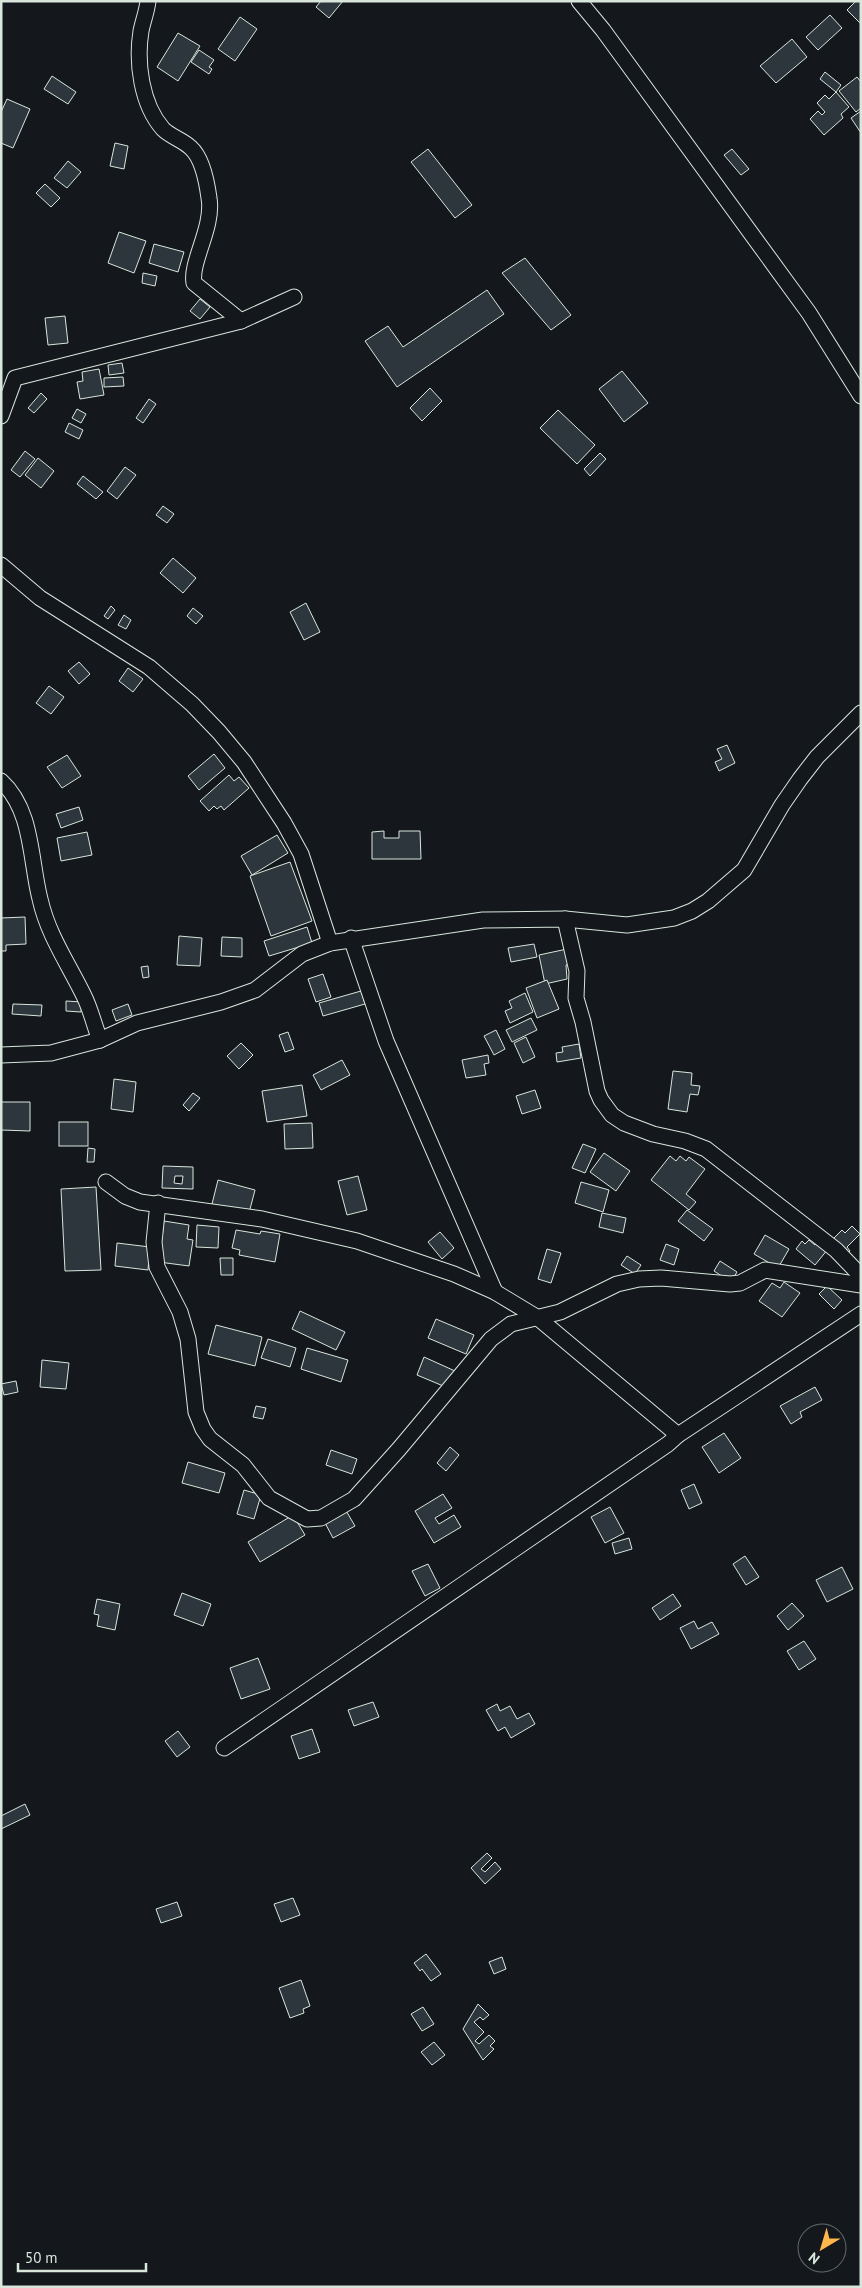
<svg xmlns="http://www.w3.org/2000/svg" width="862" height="2288" font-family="'PT Sans',sans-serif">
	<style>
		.building { fill: #2c363c; stroke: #d8e6dc; fill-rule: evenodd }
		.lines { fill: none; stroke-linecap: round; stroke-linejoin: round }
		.minor-casing { stroke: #d8e6dc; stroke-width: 17 }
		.minor { stroke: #14181c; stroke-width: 15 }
	</style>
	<rect width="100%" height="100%" fill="#14181c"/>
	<g class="building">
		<path d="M321 1H343L329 18 316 7Z"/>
		<path d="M856 1H861V24L847 10Z"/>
		<path d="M830 15 842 28 818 50 806 37Z"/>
		<path d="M240 17 257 29 235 61 218 49Z"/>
		<path d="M178 33 200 46 178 81 157 67Z"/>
		<path d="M792 39 807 57 776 83 760 66Z"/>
		<path d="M199 50 214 60 209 67 212 69 209 74 191 62Z"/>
		<path d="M825 72 841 85 836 92 820 79Z"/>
		<path d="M52 76 76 92 68 104 44 89Z"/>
		<path d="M857 77 861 82V108L856 112 839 91Z"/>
		<path d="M836 92 849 107 841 114 843 118 824 135 810 119 818 111 822 115 825 112 817 103 825 95 829 99Z"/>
		<path d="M7 99 30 109 13 148 1 143V112Z"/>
		<path d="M861 111V133L851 118Z"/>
		<path d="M115 143 128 146 124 169 110 166Z"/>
		<path d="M428 149 472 205 455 218 411 162Z"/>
		<path d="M732 149 749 169 741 175 724 155Z"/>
		<path d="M68 161 81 172 67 188 54 178Z"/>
		<path d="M45 184 60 198 51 207 36 193Z"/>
		<path d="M119 232 146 241 134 273 108 263Z"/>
		<path d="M154 244 184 252 178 272 149 263Z"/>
		<path d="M525 258 571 315 551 330 502 273Z"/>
		<path d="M143 273 157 276 155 286 142 283Z"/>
		<path d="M487 290 504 314 397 387 365 341 388 326 403 347Z"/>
		<path d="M200 299 210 307 200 319 190 311Z"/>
		<path d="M65 316 68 343 48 345 45 318Z"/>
		<path d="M122 363 124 373 109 375 108 365Z"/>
		<path d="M99 369 104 395 80 399 77 382 83 381 82 372Z"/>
		<path d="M622 371 648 403 624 422 599 389Z"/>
		<path d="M123 377 124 386 104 387V378Z"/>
		<path d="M430 388 442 401 422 421 410 408Z"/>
		<path d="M41 393 47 399 34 413 28 408Z"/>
		<path d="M149 399 156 404 143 423 136 418Z"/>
		<path d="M77 409 86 414 81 423 72 418Z"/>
		<path d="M558 410 595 445 577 464 540 428Z"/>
		<path d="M69 423 83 430 79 439 65 432Z"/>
		<path d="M25 451 35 459 20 477 11 470Z"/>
		<path d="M600 453 606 459 590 476 584 469Z"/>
		<path d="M38 458 54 471 41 488 25 475Z"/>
		<path d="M125 467 136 475 117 499 107 491Z"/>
		<path d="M83 476 103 492 96 499 77 484Z"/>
		<path d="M163 506 174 514 167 523 156 515Z"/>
		<path d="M173 558 196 578 183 593 160 573Z"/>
		<path d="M306 603 320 632 304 640 290 612Z"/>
		<path d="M111 606 115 610 108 619 104 616Z"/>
		<path d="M193 608 203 616 196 624 187 616Z"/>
		<path d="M124 615 131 620 126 629 118 625Z"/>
		<path d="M79 662 90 674 79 684 68 671Z"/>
		<path d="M128 668 143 679 133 692 119 681Z"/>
		<path d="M49 686 64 697 51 714 36 703Z"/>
		<path d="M727 745 735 763 719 771 715 762 722 759 717 749Z"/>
		<path d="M214 754 225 768 199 790 188 776Z"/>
		<path d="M67 755 81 776 62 788 47 767Z"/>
		<path d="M229 775 234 781 239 777 249 788 224 810 221 806 217 809 214 806 209 811 200 801Z"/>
		<path d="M79 807 83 820 61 828 56 814Z"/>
		<path d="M384 831V838H399V831H420L421 859H372V832Z"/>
		<path d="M87 832 92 855 61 861 57 838Z"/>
		<path d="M277 835 288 853 252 875 241 856Z"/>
		<path d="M290 862 312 921 271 936 250 876Z"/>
		<path d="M25 917 26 944 6 945V951H1V918Z"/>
		<path d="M307 927 312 943 269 956 264 941Z"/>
		<path d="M179 936 202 938 200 966 177 965Z"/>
		<path d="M222 937 242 938V957L221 956Z"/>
		<path d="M534 944 537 957 511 962 508 948Z"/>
		<path d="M567 949 570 964 566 965 567 979 545 984 539 955Z"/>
		<path d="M148 966 149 977 143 978 141 967Z"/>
		<path d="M323 974 331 997 316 1002 308 979Z"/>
		<path d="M547 980 559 1009 537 1018 526 988Z"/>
		<path d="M361 991 365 1004 323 1016 319 1003Z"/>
		<path d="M525 993 533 1012 510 1023 505 1011 512 1008 509 1001Z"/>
		<path d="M66 1001 82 1002 81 1012 66 1011Z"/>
		<path d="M13 1004 42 1005 41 1016 12 1014Z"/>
		<path d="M128 1004 132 1015 116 1021 112 1010Z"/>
		<path d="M531 1018 537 1030 512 1042 506 1030Z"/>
		<path d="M496 1030 505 1049 494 1055 484 1036Z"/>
		<path d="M288 1032 294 1049 285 1052 279 1035Z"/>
		<path d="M526 1037 535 1057 523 1063 514 1043Z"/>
		<path d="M241 1043 253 1055 239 1069 227 1056Z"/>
		<path d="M579 1044 581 1058 557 1062 556 1053 563 1052 562 1047Z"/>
		<path d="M488 1055 489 1063 484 1064 486 1075 466 1078 462 1060Z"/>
		<path d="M342 1060 350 1075 321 1090 313 1075Z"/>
		<path d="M673 1071 692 1073 691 1085 700 1086 698 1095 690 1094 687 1112 668 1109Z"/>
		<path d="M114 1079 136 1082 133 1112 111 1109Z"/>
		<path d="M302 1085 307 1116 267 1122 262 1091Z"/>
		<path d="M535 1090 541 1108 522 1114 516 1096Z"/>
		<path d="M193 1093 200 1098 189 1111 183 1105Z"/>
		<path d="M1 1102H30V1131L1 1130Z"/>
		<rect x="59" y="1122" width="29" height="24"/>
		<path d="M312 1123 313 1148 285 1149 284 1124Z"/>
		<path d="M583 1144 596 1149 585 1173 572 1168Z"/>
		<path d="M88 1148 95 1149 94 1162H87Z"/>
		<path d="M604 1153 630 1171 616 1191 590 1172Z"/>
		<path d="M670 1156 676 1161 680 1156 686 1161 689 1157 705 1169 686 1194 696 1202 689 1210 651 1180Z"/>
		<path d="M163 1166 193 1167V1189L162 1188ZM175 1176H183L182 1184 174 1183Z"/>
		<path d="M358 1176 367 1210 347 1215 338 1181Z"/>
		<path d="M218 1180 255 1190 249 1213 212 1204Z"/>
		<path d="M581 1182 609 1190 603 1212 575 1203Z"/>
		<path d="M96 1187 101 1270 65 1271 61 1189Z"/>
		<path d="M687 1210 713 1229 704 1241 678 1221Z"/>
		<path d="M602 1213 626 1218 623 1233 599 1227Z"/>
		<path d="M164 1221 189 1225 187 1239 193 1240 189 1266 159 1262Z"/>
		<path d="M197 1225 219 1227 218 1248 196 1247Z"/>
		<path d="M852 1226 860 1234 847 1247 850 1251 846 1255 831 1241 842 1230 845 1233Z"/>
		<path d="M236 1230 260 1234 261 1231 280 1234 275 1262 239 1255 240 1250 232 1248Z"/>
		<path d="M440 1232 454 1248 442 1259 428 1242Z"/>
		<path d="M765 1235 789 1249 778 1268 754 1254Z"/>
		<path d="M809 1240 815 1245 818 1241 828 1249 815 1265 796 1249 802 1241 805 1244Z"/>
		<path d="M117 1243 150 1247 148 1270 115 1266Z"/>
		<path d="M666 1244 679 1249 674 1265 660 1260Z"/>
		<path d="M547 1249 561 1253 551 1283 538 1279Z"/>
		<path d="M627 1256 641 1265 635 1274 621 1265Z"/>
		<path d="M220 1258H233V1275H221Z"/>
		<path d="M720 1261 737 1272 731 1282 714 1271Z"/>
		<path d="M784 1282 800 1293 782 1317 759 1301 772 1283 780 1288Z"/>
		<path d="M827 1286 842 1300 834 1309 819 1294Z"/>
		<path d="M300 1311 345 1332 336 1350 292 1329Z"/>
		<path d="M436 1319 474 1335 466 1354 428 1338Z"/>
		<path d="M216 1325 262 1337 255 1366 208 1354Z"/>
		<path d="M268 1339 296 1348 290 1367 261 1358Z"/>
		<path d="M307 1348 348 1360 341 1382 301 1369Z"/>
		<path d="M424 1357 455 1371 448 1388 417 1375Z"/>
		<path d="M42 1360 69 1363 66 1389 40 1387Z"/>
		<path d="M16 1381 18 1392 4 1395 1 1384Z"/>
		<path d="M815 1387 822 1400 800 1412 802 1417 791 1424 780 1406Z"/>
		<path d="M256 1406 266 1408 263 1419 253 1417Z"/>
		<path d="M724 1433 741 1458 719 1473 702 1447Z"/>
		<path d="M450 1447 459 1455 446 1471 437 1463Z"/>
		<path d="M331 1450 357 1459 352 1474 326 1465Z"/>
		<path d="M188 1462 225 1473 219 1493 182 1483Z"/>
		<path d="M694 1484 702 1503 689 1509 681 1490Z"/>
		<path d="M244 1490 261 1495 254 1519 237 1514Z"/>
		<path d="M443 1494 452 1508 435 1518 439 1524 454 1515 461 1527 434 1543 415 1511Z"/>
		<path d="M610 1507 624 1533 605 1543 591 1517Z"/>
		<path d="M345 1509 355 1526 333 1538 324 1521Z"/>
		<path d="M293 1515 305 1535 260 1562 248 1542Z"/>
		<path d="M629 1538 632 1549 615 1554 612 1543Z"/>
		<path d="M745 1556 759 1577 746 1585 733 1564Z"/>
		<path d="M428 1564 440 1588 425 1596 412 1571Z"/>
		<path d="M842 1567 853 1589 827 1602 816 1580Z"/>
		<path d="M182 1593 211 1604 203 1626 174 1615Z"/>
		<path d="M673 1594 681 1606 660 1620 652 1608Z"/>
		<path d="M97 1599 120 1604 115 1630 97 1626 99 1615 94 1614Z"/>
		<path d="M792 1603 804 1616 788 1630 777 1616Z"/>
		<path d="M694 1621 698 1629 712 1622 719 1634 691 1649 680 1628Z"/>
		<path d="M804 1641 816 1659 799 1670 787 1651Z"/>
		<path d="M258 1658 270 1689 241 1699 230 1668Z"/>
		<path d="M373 1702 379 1717 354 1726 348 1710Z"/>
		<path d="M497 1704 500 1711 510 1706 517 1719 529 1713 535 1724 511 1738 505 1727 498 1731 486 1710Z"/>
		<path d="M312 1729 320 1752 299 1759 291 1736Z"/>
		<path d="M178 1731 190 1747 177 1757 165 1741Z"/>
		<path d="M25 1804 30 1815 1 1829V1816Z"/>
		<path d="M487 1853 492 1858 481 1869 485 1872 495 1862 501 1869 485 1884 471 1868Z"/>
		<path d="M293 1898 300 1915 281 1922 274 1904Z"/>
		<path d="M177 1902 182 1916 161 1923 156 1909Z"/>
		<path d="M426 1954 441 1974 431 1981 422 1969 420 1971 414 1963Z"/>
		<path d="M502 1957 506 1969 494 1974 489 1962Z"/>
		<path d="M301 1980 310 2006 303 2009 304 2013 290 2018 279 1988Z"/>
		<path d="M478 2004 489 2015 483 2020 480 2017 474 2022 484 2032 475 2041 479 2044 489 2035 495 2041 490 2046 494 2049 483 2060 463 2029Z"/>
		<path d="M423 2007 434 2024 422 2031 411 2014Z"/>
		<path d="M434 2042 445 2055 432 2065 421 2052Z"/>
	</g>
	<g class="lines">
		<defs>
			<g id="minor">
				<path d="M148 1C147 11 143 21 141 31 136 62 141 104 163 129 171 137 183 140 191 148 202 158 207 183 209 198 214 227 190 262 194 283L241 321"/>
				<path d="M579 1 603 30 809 313 861 396"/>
				<path d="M1 416 15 378 241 321 294 297"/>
				<path d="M1 565 40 598 149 667 192 704 219 732 244 762 284 823 301 854 330 943"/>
				<path d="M1 781C33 810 30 860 40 899 48 935 68 963 84 996 91 1010 94 1025 100 1040"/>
				<path d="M565 919 577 971 576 998 583 1022 597 1091 601 1100 612 1115 624 1123 653 1134 685 1141 706 1149 836 1250 861 1276"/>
				<path d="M351 938 386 1041 495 1292"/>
				<path d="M1 1055 51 1053 100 1040 137 1023 221 1002 255 990 302 954 330 943 483 920 565 919 627 925 674 918 692 911 708 901 744 870 782 805 800 779 817 757 861 713"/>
				<path d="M106 1182 125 1196 140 1202 262 1219 357 1241 454 1274 495 1292 538 1318 678 1435"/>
				<path d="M158 1203 154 1242 157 1267 180 1312 188 1339 196 1412 203 1429 210 1439 243 1465 269 1498 307 1519 321 1518 354 1499 399 1449 491 1339 511 1324 560 1312 617 1284 639 1279 661 1278 730 1284 740 1283 765 1270 861 1285"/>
				<path d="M224 1748 668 1444 678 1435 861 1314"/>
			</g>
		</defs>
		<use href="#minor" class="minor-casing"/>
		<use href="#minor" class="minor"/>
	</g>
	<rect width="862" height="2288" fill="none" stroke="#d8e6dc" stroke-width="5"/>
	<g transform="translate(822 2248) rotate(218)"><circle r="24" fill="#14181c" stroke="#626a69"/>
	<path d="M0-4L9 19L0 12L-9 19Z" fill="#ffb74d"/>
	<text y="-8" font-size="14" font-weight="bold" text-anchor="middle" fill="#d8e6dc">N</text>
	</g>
	<path d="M18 2263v8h128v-8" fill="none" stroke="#d8e6dc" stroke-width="2.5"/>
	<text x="25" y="2263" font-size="15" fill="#d8e6dc" stroke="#14181c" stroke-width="4" paint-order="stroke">50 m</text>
</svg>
